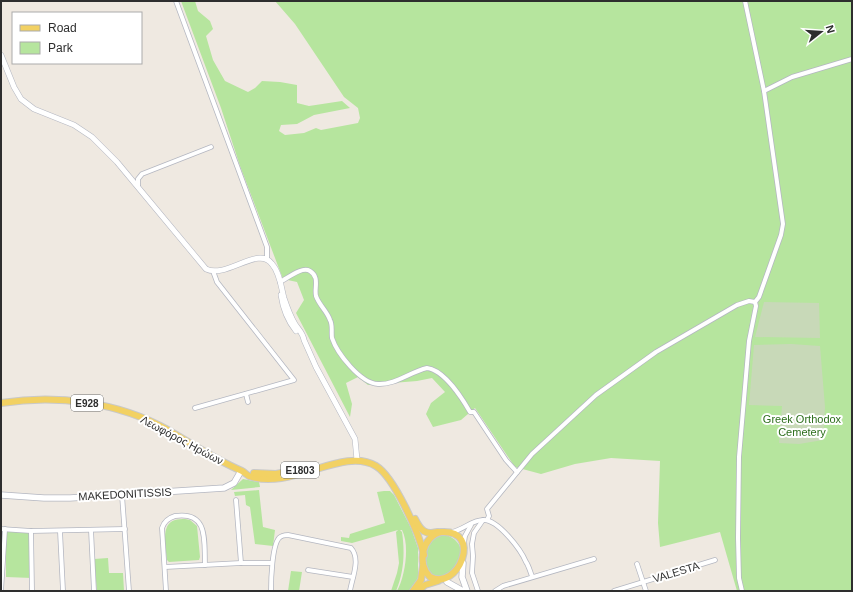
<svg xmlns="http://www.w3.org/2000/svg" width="853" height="592" font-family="Helvetica,sans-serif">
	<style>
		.green { fill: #b6e59e }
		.cemetery { fill: #c8d9b8 }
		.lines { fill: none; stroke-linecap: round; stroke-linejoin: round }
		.minor-casing { stroke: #b4b7c1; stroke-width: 5.5 }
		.tertiary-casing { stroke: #b4b7c1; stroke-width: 6 }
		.secondary-casing { stroke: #b4b7c1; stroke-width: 7 }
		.primary-casing { stroke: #c9c9c9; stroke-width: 8 }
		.minor { stroke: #fff; stroke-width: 4 }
		.tertiary { stroke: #fff; stroke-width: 5 }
		.secondary { stroke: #fff; stroke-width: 5.5 }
		.primary { stroke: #f2d163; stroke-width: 6 }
		.labels { text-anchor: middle; stroke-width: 4; stroke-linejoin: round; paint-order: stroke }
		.shield { fill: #fff; stroke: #6d6d6d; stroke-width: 1 }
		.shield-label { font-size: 10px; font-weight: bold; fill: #2e2e2e }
		.park-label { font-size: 11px; fill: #2c6e1b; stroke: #fff }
		.street-label { font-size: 11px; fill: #2e2e2e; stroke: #fff }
	</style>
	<rect width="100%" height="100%" fill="#efe9e1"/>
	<g class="green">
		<path d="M181 1H195L198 11 210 21 213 29 206 36 213 60 225 81 248 92 255 88 262 81 280 82 297 85V103L309 106 342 101 350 108 314 115 297 124 281 125 279 131 285 135 304 133 316 128 321 130 358 123 360 118 358 108 344 97 295 24 275 1H852V591H737L720 532 660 547 658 523 660 461 611 458 575 464 541 474 515 467 475 408 461 420 433 427 426 414 431 403 445 392 432 378 417 381 368 385 358 377 346 383 352 404 350 417 296 313 304 300 297 282 283 279 240 166 221 108Z"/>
		<path d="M243 479 259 482 260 487 231 490Z"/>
		<path d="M259 490 263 527 275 530 273 546 255 544 250 507 246 505 245 495 235 496 234 492Z"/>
		<path d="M384 491H390L394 495 411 528 418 548V578L409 591H397C405 577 410 545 402 530H400L402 532C405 552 404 572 396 591H391L397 573 399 563 396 532 398 530 352 543 341 541V537L349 538 350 534 385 523 377 492Z"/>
		<path d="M185 519 190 520 197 526 200 557 199 560 169 562 167 560C166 548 160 524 175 520 178 519 182 519 185 519Z"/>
		<path d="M6 531H31L32 578 6 577Z"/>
		<path d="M439 535C453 533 466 547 460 561 458 567 451 574 447 579L432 575C422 562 424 544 439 535Z"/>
		<path d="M108 558 109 573H123L124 591H97L94 559Z"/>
		<path d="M291 571 302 572 299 591H288Z"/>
	</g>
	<g class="cemetery">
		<path d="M764 302 819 303 820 338 755 337Z"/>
		<path d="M791 344 820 346 825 407 823 440 799 444 779 443 782 406 749 405 754 345Z"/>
	</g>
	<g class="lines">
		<defs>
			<g id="minor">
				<path d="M176 1 267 247V259"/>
				<path d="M764 91 792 77 852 59"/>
				<path d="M138 187V179L142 174 211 147"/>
				<path d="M280 282C288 278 302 266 310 271 320 277 314 288 316 296 319 305 327 311 330 320 333 325 331 332 332 338 337 353 360 383 378 384 395 385 410 372 427 368 444 370 462 398 470 412H474L506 460 517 472"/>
				<path d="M246 394 248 402"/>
				<path d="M195 408 294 380 217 282 213 271"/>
				<path d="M122 495 129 591"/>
				<path d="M236 500 241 563"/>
				<path d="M487 520 489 516 487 509 532 454 596 395 656 352 737 305 749 301 755 302"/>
				<path d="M1 529 31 531 125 529"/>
				<path d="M91 530 94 591"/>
				<path d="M31 531 32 591"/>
				<path d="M60 531 63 591"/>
				<path d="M452 532C463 530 472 520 483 520 498 519 521 550 526 562 529 566 530 572 532 576"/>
				<path d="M464 543 465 536 471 525"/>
				<path d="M637 564 646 591"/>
				<path d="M165 567 241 563H272"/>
				<path d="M308 570 353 577"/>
				<path d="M1 591 5 529"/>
				<path d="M166 591 162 528C164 522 168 518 175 516 209 511 204 541 205 565"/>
				<path d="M271 591C271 580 272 546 279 538 281 536 285 535 288 535L351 548C361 559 352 578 350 591"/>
				<path d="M478 591 472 573 473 556 472 544 474 533 483 520"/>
				<path d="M495 591 503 586 594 559"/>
				<path d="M614 591 715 560"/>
				<path d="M742 591 739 578 738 538 739 457 749 341 756 306 755 302 759 297 781 235 783 224 764 91 745 1"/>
			</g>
			<g id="tertiary">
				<path d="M1 55 14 87 21 99 34 109 74 125 92 137 117 162 206 269C226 279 259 245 272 264 280 273 281 287 284 298 287 307 290 316 295 324 298 329 303 333 304 340L316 367 355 439 357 460"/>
				<path d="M281 295C283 309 288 321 296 331"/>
			</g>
			<g id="secondary">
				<path d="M1 495 44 498H70L224 488 234 483 241 471"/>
				<path d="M463 563 462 577 467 591"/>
				<path d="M447 582 463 591"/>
			</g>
			<g id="primary">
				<path d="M1 403C57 394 118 402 168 430 192 444 216 460 242 471 244 472 247 475 249 476 291 491 343 446 376 466 394 477 419 533 424 555"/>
				<path d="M254 473 276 474 302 469"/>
				<path d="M415 519C421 531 425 535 438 532"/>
				<path d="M441 532C484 529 458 592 430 577 416 563 423 536 441 532Z"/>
				<path d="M413 591 421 580 423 566"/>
				<path d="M418 591 425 585 438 581"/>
			</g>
		</defs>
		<use href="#minor" class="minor-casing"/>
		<use href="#tertiary" class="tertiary-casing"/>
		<use href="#secondary" class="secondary-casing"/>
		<use href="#primary" class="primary-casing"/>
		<use href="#minor" class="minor"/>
		<use href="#tertiary" class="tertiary"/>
		<use href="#secondary" class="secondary"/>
		<use href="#primary" class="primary"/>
	</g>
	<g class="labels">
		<g class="shield">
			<rect x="71" y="395" width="32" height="16" rx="3"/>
			<rect x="281" y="462" width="38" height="16" rx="3"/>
		</g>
		<g class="shield-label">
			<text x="87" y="407">E928</text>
			<text x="300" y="474">E1803</text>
		</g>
		<g class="park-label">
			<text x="802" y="423">Greek Orthodox<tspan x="802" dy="13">Cemetery</tspan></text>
		</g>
		<g class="street-label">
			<text transform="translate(182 440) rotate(28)" y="4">Λεωφόρος Ηρώων</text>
			<text transform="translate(125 494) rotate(-3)" y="4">MAKEDONITISSIS</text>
			<text transform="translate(676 572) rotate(-17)" y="4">VALESTA</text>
		</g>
	</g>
	<rect width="853" height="592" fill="none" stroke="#2e2e2e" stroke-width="4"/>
	<rect x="12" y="12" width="130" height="52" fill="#ffffff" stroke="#ababab"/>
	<rect x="20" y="25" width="20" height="6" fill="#f2d163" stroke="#ababab"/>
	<text x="48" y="32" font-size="12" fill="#2e2e2e">Road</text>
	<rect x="20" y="42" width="20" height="12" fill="#b6e59e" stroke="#ababab"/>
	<text x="48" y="52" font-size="12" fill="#2e2e2e">Park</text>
	<g transform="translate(821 32) rotate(73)" stroke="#ffffff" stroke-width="3" paint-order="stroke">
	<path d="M0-3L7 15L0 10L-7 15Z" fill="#2e2e2e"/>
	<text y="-6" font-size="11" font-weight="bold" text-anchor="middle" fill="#2e2e2e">N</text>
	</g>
</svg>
